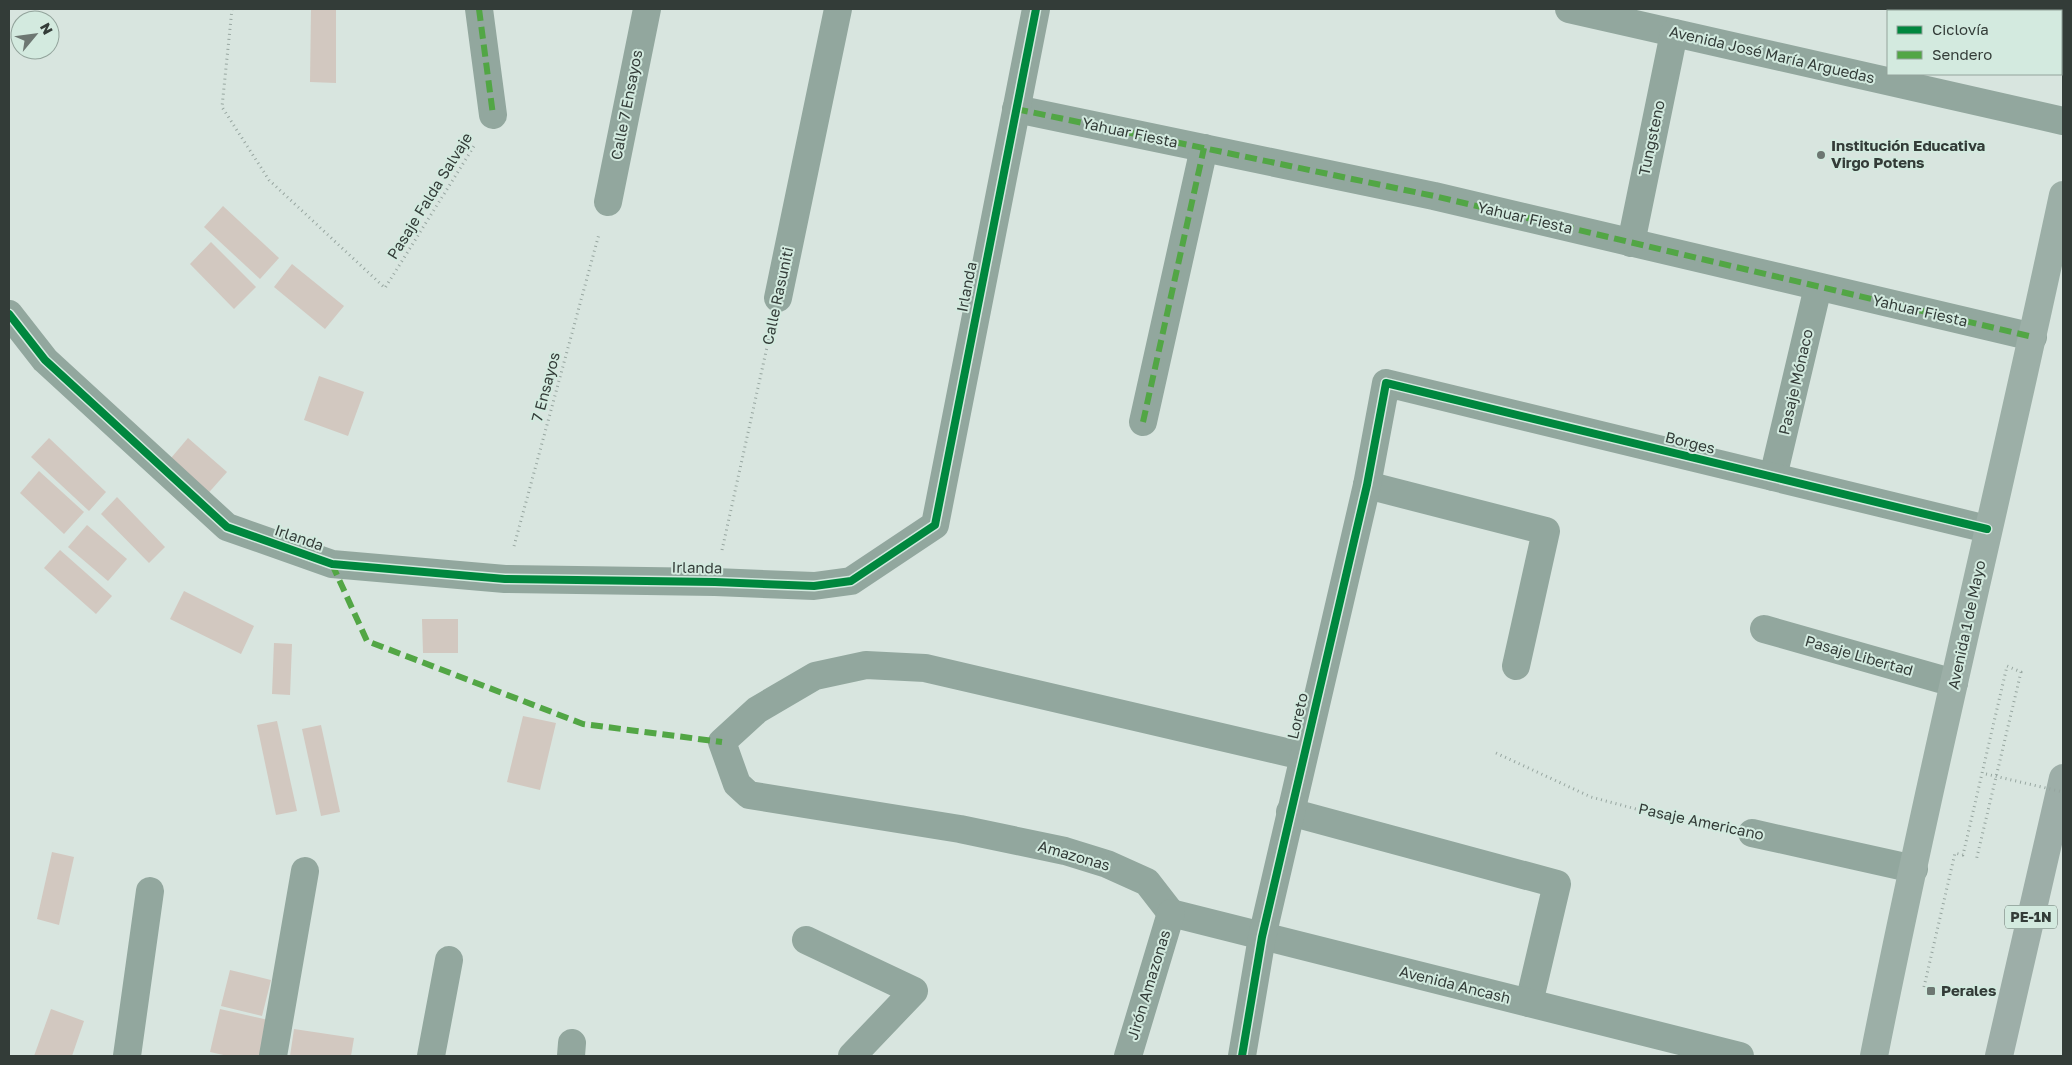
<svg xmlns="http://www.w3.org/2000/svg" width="2072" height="1065" font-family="'Golos Text',sans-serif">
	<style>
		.building { fill: #d2c8c0 }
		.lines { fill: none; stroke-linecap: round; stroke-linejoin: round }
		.path { stroke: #97a6a0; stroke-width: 3; stroke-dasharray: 1 4; stroke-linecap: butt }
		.street { stroke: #92a79e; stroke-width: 28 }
		.secondary { stroke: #9cafa7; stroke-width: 28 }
		.highway { stroke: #9daea8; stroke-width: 28 }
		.path-bridge { stroke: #97a6a0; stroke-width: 3; stroke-dasharray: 1 4; stroke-linecap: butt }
		.quiet { stroke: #52a645; stroke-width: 6; stroke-dasharray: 12 6; stroke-linecap: butt }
		.cycleway-casing { stroke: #d3eadf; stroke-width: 11 }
		.cycleway { stroke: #00873e; stroke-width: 8 }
		.poi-dot { fill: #6d7772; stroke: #d3eadf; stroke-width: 2 }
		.labels { text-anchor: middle; stroke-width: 4; stroke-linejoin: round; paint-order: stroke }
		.shield { fill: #d3eadf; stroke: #63706a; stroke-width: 1 }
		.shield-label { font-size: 14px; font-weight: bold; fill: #333c38 }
		.street-label { font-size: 15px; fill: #333c38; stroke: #d3eadf }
		.poi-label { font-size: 15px; font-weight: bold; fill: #333c38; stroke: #d3eadf; text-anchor: start }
	</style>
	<rect width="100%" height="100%" fill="#d8e5df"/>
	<g class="building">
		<path d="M336 9V83L310 82 311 10Z"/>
		<path d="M223 206 279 258 260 279 204 227Z"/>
		<path d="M211 242 256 287 234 309 190 264Z"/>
		<path d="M292 264 344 306 325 329 274 287Z"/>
		<path d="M319 376 364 392 348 436 304 420Z"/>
		<path d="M49 438 106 492 89 511 31 457Z"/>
		<path d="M188 438 227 472 204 498 166 464Z"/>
		<path d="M39 471 84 512 64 534 20 493Z"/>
		<path d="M117 497 165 547 149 563 101 514Z"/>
		<path d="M87 525 127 559 108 581 68 547Z"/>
		<path d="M60 550 112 596 96 614 44 568Z"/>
		<path d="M184 591 254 626 241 654 170 619Z"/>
		<path d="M422 619H458V653H423Z"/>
		<path d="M274 643 292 644 290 695 272 694Z"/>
		<path d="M523 716 556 723 540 790 507 782Z"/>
		<path d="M277 721 297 811 276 815 257 725Z"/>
		<path d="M321 725 340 812 321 816 302 729Z"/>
		<path d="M52 852 74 857 59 925 37 919Z"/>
		<path d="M230 970 271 980 262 1016 221 1006Z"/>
		<path d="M51 1009 84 1021 72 1056H34Z"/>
		<path d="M220 1009 273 1021 265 1056H228L210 1052Z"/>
		<path d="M294 1029 354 1038 351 1056H290Z"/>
	</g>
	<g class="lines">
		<g class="path">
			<path d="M232 9 222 107 269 180 385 288 476 143"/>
			<path d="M514 546 599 234"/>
			<path d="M722 550 771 329"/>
			<path d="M1496 753 1591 797 1666 817 1722 827"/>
			<path d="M1924 987 1955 853 1963 855 2007 666 2021 672 1976 861"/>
		</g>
		<g class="street">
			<path d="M479 9 493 115"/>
			<path d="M1569 9 2063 121"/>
			<path d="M1016 109 1434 196 2033 337"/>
			<path d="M608 202 647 9"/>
			<path d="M1631 243 1674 33"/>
			<path d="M778 298 838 9"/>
			<path d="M9 314 45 360 227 527 332 564 505 579 715 582 814 586 851 581 935 525 1036 9"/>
			<path d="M1143 422 1204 148"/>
			<path d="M1773 477 1818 287"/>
			<path d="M1367 485 1546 531 1516 666"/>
			<path d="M1764 629 1954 683"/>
			<path d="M1290 812 1557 884 1529 1003"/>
			<path d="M1752 833 1914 869"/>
			<path d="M1171 913 1147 882 1107 864 1065 851 960 829 749 795 737 784 722 742 757 710 815 676 866 665 925 668 1303 756"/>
			<path d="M1171 913 1740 1056"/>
			<path d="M806 940 914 991 852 1056"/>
			<path d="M127 1056 150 891"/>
			<path d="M273 1056 305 871"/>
			<path d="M431 1056 449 960"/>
			<path d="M571 1056 572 1043"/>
			<path d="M1128 1056 1171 913"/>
			<path d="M1242 1056 1262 937 1367 485 1386 383 1987 529"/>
		</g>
		<path class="secondary" d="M1874 1056C1931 768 2002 482 2063 195"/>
		<path class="highway" d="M1999 1056 2063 778"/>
		<path class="path-bridge" d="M1986 774 2063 792"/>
		<g class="quiet">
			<path d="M479 9 493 115"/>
			<path d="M1016 109 1434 196 2033 337"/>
			<path d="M1143 422 1204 148"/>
			<path d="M332 564 367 641 583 724 722 742"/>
		</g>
		<defs>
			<g id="cycleway">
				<path d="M9 314 45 360 227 527 332 564 505 579 715 582 814 586 851 581 935 525 1036 9"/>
				<path d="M1242 1056 1262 937 1367 485 1386 383 1987 529"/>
			</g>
		</defs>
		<use href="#cycleway" class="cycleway-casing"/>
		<use href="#cycleway" class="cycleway"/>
	</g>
	<g class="poi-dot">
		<circle cx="1821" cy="155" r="5"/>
		<rect x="1926" y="986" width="10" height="10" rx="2.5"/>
	</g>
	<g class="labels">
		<rect class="shield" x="2005" y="905.5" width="52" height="23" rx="4"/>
		<g class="shield-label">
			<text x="2031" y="922">PE-1N</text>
		</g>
		<g class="street-label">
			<text transform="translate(1772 55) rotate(13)" y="5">Avenida José María Arguedas</text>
			<text transform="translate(627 105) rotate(-79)" y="5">Calle 7 Ensayos</text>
			<text transform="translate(1130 133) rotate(12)" y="5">Yahuar Fiesta</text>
			<text transform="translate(1652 138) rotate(-78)" y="5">Tungsteno</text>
			<text transform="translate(430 196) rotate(-58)" y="5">Pasaje Falda Salvaje</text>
			<text transform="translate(1525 218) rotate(13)" y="5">Yahuar Fiesta</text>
			<text transform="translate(967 287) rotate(-79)" y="5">Irlanda</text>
			<text transform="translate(778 296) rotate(-78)" y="5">Calle Rasuniti</text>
			<text transform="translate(1920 311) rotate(13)" y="5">Yahuar Fiesta</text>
			<text transform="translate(1796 382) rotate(-77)" y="5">Pasaje Mónaco</text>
			<text transform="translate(546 387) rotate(-75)" y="5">7 Ensayos</text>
			<text transform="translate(1690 443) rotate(14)" y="5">Borges</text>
			<text transform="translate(299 538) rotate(19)" y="5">Irlanda</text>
			<text transform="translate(697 568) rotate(1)" y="5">Irlanda</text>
			<text transform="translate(1967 625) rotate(-78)" y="5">Avenida 1 de Mayo</text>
			<text transform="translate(1859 656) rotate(16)" y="5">Pasaje Libertad</text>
			<text transform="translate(1298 716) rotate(-77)" y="5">Loreto</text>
			<text transform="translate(1701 822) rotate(12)" y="5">Pasaje Americano</text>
			<text transform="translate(1074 856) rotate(16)" y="5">Amazonas</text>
			<text transform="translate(1149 985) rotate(-73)" y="5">Jirón Amazonas</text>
			<text transform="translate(1455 985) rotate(14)" y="5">Avenida Ancash</text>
		</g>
		<g class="poi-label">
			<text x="1831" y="151">Institución Educativa<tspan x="1831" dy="17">Virgo Potens</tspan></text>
			<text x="1941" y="996">Perales</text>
		</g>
	</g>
	<rect width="2072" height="1065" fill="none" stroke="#333c38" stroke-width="20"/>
	<rect x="1887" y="10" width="175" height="65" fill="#d3eadf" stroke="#93a49c"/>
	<rect x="1897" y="26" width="25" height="8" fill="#00873e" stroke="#93a49c"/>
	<text x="1932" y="35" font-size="15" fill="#333c38">Ciclovía</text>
	<rect x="1897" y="51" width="25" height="8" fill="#52a645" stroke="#93a49c"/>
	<text x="1932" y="60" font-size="15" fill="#333c38">Sendero</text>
	<g transform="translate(35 35) rotate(61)"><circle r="24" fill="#d3eadf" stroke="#93a49c"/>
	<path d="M0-4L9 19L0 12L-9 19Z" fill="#6d7772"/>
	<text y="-8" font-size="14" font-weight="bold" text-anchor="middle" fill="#333c38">N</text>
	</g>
</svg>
